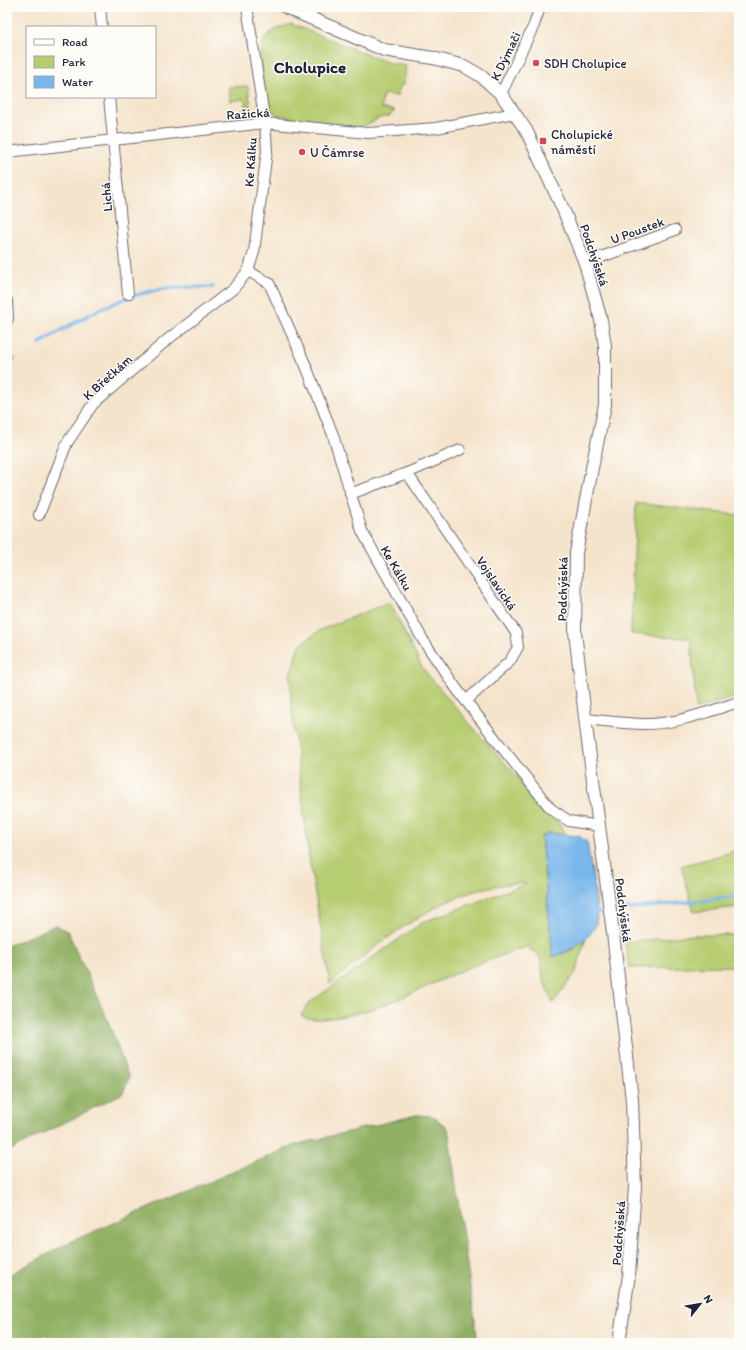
<svg xmlns="http://www.w3.org/2000/svg" width="746" height="1350" font-family="Itim,sans-serif">
	<style>
		.green { fill: #b7cd72; stroke: #6c7856 }
		.forest { fill: #91b064; stroke: #5a6950 }
		.water { fill: #79b7ec; stroke: #4e6c94 }
		.lines { fill: none; stroke-linecap: round; stroke-linejoin: round }
		.stream { stroke: #79b7ec; stroke-width: 3.5 }
		.minor-casing { stroke: #6c666e; stroke-width: 12 }
		.tertiary-casing { stroke: #6c666e; stroke-width: 14 }
		.minor { stroke: #fff; stroke-width: 10 }
		.tertiary { stroke: #fff; stroke-width: 12 }
		.poi-dot { fill: #d1495b; stroke: #fdfcf7; stroke-width: 1.5 }
		.labels { text-anchor: middle; stroke-width: 3; stroke-linejoin: round; paint-order: stroke }
		.street-label { font-size: 13px; fill: #22223b; stroke: #fdfcf7 }
		.poi-label { font-size: 13px; fill: #22223b; stroke: #fdfcf7; text-anchor: start }
		.district-label { font-size: 17px; font-weight: bold; fill: #22223b; stroke: #fdfcf7 }
	</style>
	<rect width="100%" height="100%" fill="#fdfcf7"/>
	<filter id="ink" filterUnits="userSpaceOnUse"><feTurbulence type="fractalNoise" baseFrequency=".025" numOctaves="2"/><feDisplacementMap in="SourceGraphic" scale="8" xChannelSelector="R" yChannelSelector="G"/><feConvolveMatrix kernelMatrix="1 2 1 2 8 2 1 2 1" color-interpolation-filters="sRGB"/></filter>
	<filter id="wash" filterUnits="userSpaceOnUse"><feTurbulence type="fractalNoise" baseFrequency=".012" numOctaves="4" result="noise"/><feDisplacementMap in="SourceGraphic" scale="16" xChannelSelector="R" yChannelSelector="G"/><feGaussianBlur stdDeviation="0.9" result="paint"/><feColorMatrix in="noise" values="0 0 0 0 0 0 0 0 0 0 0 0 0 0 0 0 0 1.4 0 .05"/><feComposite in="paint" operator="in"/></filter>
	<g filter="url(#wash)">
		<rect width="100%" height="100%" fill="#f5e4cc"/>
		<g class="green">
			<path d="M291 24 389 63 406 66 404 85H401L397 96 383 94 381 108 395 111 389 116 376 119 375 121 362 126 353 128C334 125 289 122 273 112 270 110 269 107 267 104 265 87 255 52 266 37 272 29 283 27 291 24Z"/>
			<path d="M248 86 252 116 250 118 236 119 235 114 243 113V109H246L244 99 230 101 229 87Z"/>
			<path d="M636 503 739 515V696L696 709 691 639 631 634Z"/>
			<path d="M390 602 408 640 423 669 483 739 556 819 565 834 548 833 541 837 553 957 570 951 586 938 576 972 553 1003 543 979 541 960 537 953 530 950 529 946C509 953 488 960 468 968 439 980 411 995 381 1006 367 1012 311 1026 301 1015L309 1003 423 922 525 884 526 883C450 883 385 938 330 984L309 858 292 713 290 675 296 654 300 645 320 630Z"/>
			<path d="M739 850V907L694 912 681 866Z"/>
			<path d="M692 935H739V966L630 968 625 942Z"/>
		</g>
		<g class="forest">
			<path d="M56 925 68 932 108 1021 129 1078 123 1093 7 1152V946Z"/>
			<path d="M416 1115 433 1116 448 1128 478 1343H50L46 1334 29 1343H7V1276L72 1241 295 1145Z"/>
		</g>
		<path class="water" d="M548 833 579 836 587 842C589 858 601 915 595 927 587 942 569 951 553 957L541 837Z"/>
		<g class="lines">
			<g class="stream">
				<path d="M40 343C80 319 122 293 170 288 184 287 199 287 213 287"/>
				<path d="M7 365 14 359"/>
				<path d="M620 910 739 896"/>
				<path d="M597 913 600 912"/>
			</g>
		</g>
	</g>
	<g filter="url(#ink)">
		<g class="lines">
			<defs>
				<g id="minor">
					<path d="M100 7 102 27"/>
					<path d="M501 94 534 25 540 7"/>
					<path d="M109 97 128 294"/>
					<path d="M7 152 265 123 368 133 436 128 515 113"/>
					<path d="M585 263 675 230"/>
					<path d="M248 271 269 283 306 366 333 435 362 531 423 640 456 688 500 745 551 809 569 821 599 826"/>
					<path d="M7 301 8 319"/>
					<path d="M407 473 516 633 518 647 510 661 466 701"/>
					<path d="M350 494 407 473 460 450"/>
					<path d="M39 515 67 443 93 404 167 340 233 289 248 271 254 252 267 151 265 123 247 7"/>
					<path d="M585 719C605 721 626 724 646 724 678 724 709 711 739 702"/>
				</g>
				<path id="tertiary" d="M285 7 384 50 433 58 464 66 481 76 501 94 526 130 563 209 585 263 601 320 605 346V405L592 468 576 553 575 632 587 734 613 933 632 1100 635 1187 629 1275 619 1343"/>
			</defs>
			<use href="#minor" class="minor-casing"/>
			<use href="#tertiary" class="tertiary-casing"/>
			<use href="#minor" class="minor"/>
			<use href="#tertiary" class="tertiary"/>
		</g>
	</g>
	<g class="poi-dot">
		<circle cx="536" cy="63" r="4"/>
		<rect x="539" y="137" width="8" height="8" rx="2"/>
		<circle cx="302" cy="152" r="4"/>
	</g>
	<g class="labels">
		<g class="street-label">
			<text transform="translate(505 56) rotate(-64)" y="5">K Dýmači</text>
			<text transform="translate(248 113) rotate(-4)" y="5">Ražická</text>
			<text transform="translate(250 162) rotate(-86)" y="5">Ke Kálku</text>
			<text transform="translate(106 197) rotate(-95)" y="5">Lichá</text>
			<text transform="translate(637 230) rotate(-20)" y="5">U Poustek</text>
			<text transform="translate(595 255) rotate(71)" y="5">Podchýšská</text>
			<text transform="translate(107 377) rotate(-42)" y="5">K Břečkám</text>
			<text transform="translate(397 568) rotate(60)" y="5">Ke Kálku</text>
			<text transform="translate(497 583) rotate(56)" y="5">Vojslavická</text>
			<text transform="translate(562 589) rotate(-89)" y="5">Podchýšská</text>
			<text transform="translate(624 910) rotate(83)" y="5">Podchýšská</text>
			<text transform="translate(618 1233) rotate(-86)" y="5">Podchýšská</text>
		</g>
		<g class="poi-label">
			<text x="544" y="68">SDH Cholupice</text>
			<text x="551" y="139">Cholupické<tspan x="551" dy="15">náměstí</tspan></text>
			<text x="310" y="157">U Čámrse</text>
		</g>
		<g class="district-label">
			<text x="310" y="73">Cholupice</text>
		</g>
	</g>
	<rect width="746" height="1350" fill="none" stroke="#fdfcf7" stroke-width="24"/>
	<rect x="26" y="26" width="130" height="72" fill="#fdfcf7" stroke="#a5a5ac"/>
	<rect x="34" y="39" width="20" height="6" fill="#ffffff" stroke="#a5a5ac"/>
	<text x="62" y="46" font-size="12" fill="#22223b">Road</text>
	<rect x="34" y="56" width="20" height="12" fill="#b7cd72" stroke="#a5a5ac"/>
	<text x="62" y="66" font-size="12" fill="#22223b">Park</text>
	<rect x="34" y="76" width="20" height="12" fill="#79b7ec" stroke="#a5a5ac"/>
	<text x="62" y="86" font-size="12" fill="#22223b">Water</text>
	<g transform="translate(700 1304) rotate(59)" stroke="#fdfcf7" stroke-width="3" paint-order="stroke">
	<path d="M0-3L7 15L0 10L-7 15Z" fill="#22223b"/>
	<text y="-6" font-size="11" font-weight="bold" text-anchor="middle" fill="#22223b">N</text>
	</g>
</svg>
